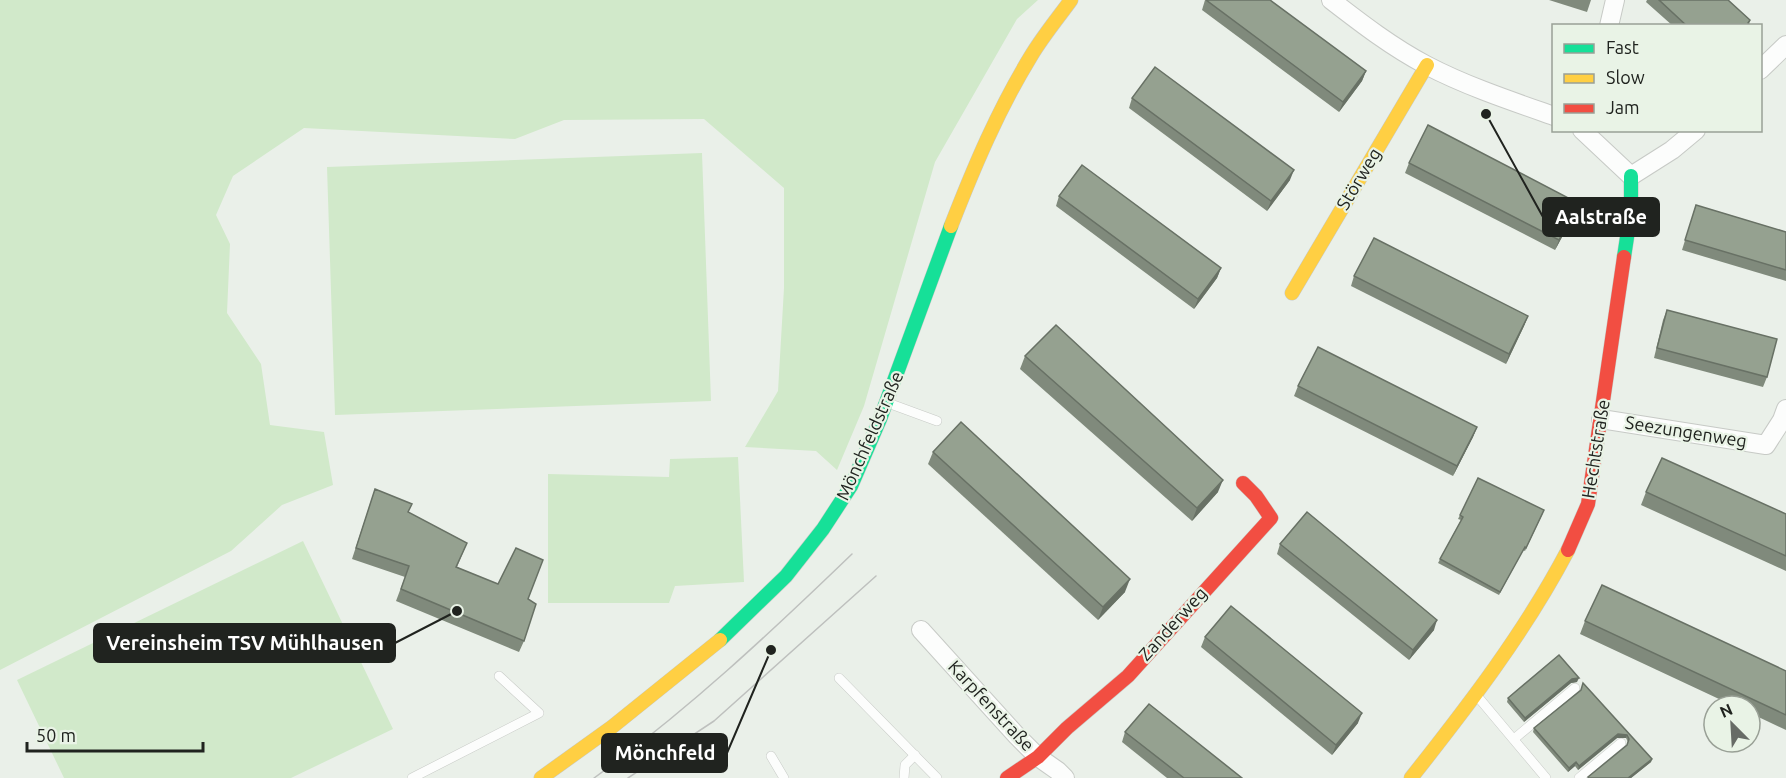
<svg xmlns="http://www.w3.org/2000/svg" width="1786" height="778" font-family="Ubuntu,sans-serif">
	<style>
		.green { fill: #d1e9ca }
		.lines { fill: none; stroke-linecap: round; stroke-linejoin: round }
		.lane-casing { stroke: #c7cac6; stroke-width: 10 }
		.street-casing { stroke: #c7cac6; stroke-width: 20 }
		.fast-casing { stroke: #c7cac6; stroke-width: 15 }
		.slow-casing { stroke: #c7cac6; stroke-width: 15 }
		.jam-casing { stroke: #c7cac6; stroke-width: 15 }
		.lane { stroke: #fcfdfc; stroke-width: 9 }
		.street { stroke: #fcfdfc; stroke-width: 18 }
		.fast { stroke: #16e098; stroke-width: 14 }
		.slow { stroke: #ffcf43; stroke-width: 14 }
		.jam { stroke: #f24e42; stroke-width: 14 }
		.tram { stroke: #bec0be; stroke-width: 1.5 }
		.wall { fill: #808a7c }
		.shaded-wall { fill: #687165 }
		.building { fill: #95a190; stroke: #687165; stroke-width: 1.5 }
		.labels { text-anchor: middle; stroke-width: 4.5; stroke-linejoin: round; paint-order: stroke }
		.street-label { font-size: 18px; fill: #20231f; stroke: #e9f3e6 }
		.leader { fill: none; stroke: #20231f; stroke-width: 2 }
		.callout-dot { fill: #20231f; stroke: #e9f3e6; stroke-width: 2 }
		.callout { fill: #20231f; stroke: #20231f; stroke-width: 2 }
		.callout-label { font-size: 20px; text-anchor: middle; font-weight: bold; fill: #fff }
	</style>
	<rect width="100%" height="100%" fill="#eaf0e9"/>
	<g class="green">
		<path d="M0 0H1038L1017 19 935 162 864 406 837 470 816 451 745 447 778 391 784 288V188L704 119 564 120 515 139 304 128 233 176 216 215 230 244 227 313 261 364 270 425 324 432 333 485 282 505 231 551 0 670Z"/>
		<path d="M702 153 711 401 335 415 327 167Z"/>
		<path d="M738 457 744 582 675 586 669 603H548V474L669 477 670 459Z"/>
		<path d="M303 541 393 729 291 778H64L17 680Z"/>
	</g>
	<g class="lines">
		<defs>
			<g id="lane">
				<path d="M888 403 937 421"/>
				<path d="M839 678 937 778"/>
				<path d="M1478 697 1546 778"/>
				<path d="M1514 739 1575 688"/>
				<path d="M771 756 784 778"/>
				<path d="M412 778 539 713 499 676"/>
				<path d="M904 778 905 765 915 755"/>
				<path d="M1579 778 1621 743"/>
			</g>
			<g id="street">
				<path d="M1331 0C1362 24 1392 47 1426 65 1466 86 1511 101 1554 116"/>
				<path d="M1609 26 1615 0"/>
				<path d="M1760 70 1786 45"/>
				<path d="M1582 130 1631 176 1672 150 1696 130"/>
				<path d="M1601 419 1766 445 1782 420 1786 409"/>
				<path d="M921 630 1017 736 1038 757 1058 771 1065 778"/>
			</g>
			<g id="fast">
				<path d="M1624 257 1631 211V176"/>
				<path d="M720 640 786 576 823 529 851 486 880 419 951 226"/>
			</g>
			<g id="slow">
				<path d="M951 226C974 167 998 110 1031 56 1043 36 1058 18 1071 0"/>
				<path d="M1292 293 1427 65"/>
				<path d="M541 778 612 727 720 640"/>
				<path d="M1411 778C1468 706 1525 632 1568 550"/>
			</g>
			<g id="jam">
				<path d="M1568 550 1588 504 1624 257"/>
				<path d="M1007 778 1038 757 1067 728 1128 676 1271 518 1256 496 1243 483"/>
			</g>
		</defs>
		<use href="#lane" class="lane-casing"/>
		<use href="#street" class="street-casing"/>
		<use href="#fast" class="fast-casing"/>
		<use href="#slow" class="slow-casing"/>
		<use href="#jam" class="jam-casing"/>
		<use href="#lane" class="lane"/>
		<use href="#street" class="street"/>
		<use href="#fast" class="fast"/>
		<use href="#slow" class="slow"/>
		<use href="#jam" class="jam"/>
		<g class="tram">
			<path d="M594 778C687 711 770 633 852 554"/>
			<path d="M628 778 714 721 876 576"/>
		</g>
	</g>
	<g class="wall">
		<path d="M1205 0 1366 71 1362 81 1339 112 1202 10Z"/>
		<path d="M1549 0H1591L1587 12Z"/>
		<path d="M1647 0H1728L1750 20 1749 24 1750 26H1673L1646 2Z"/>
		<path d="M1132 98 1290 180 1267 211 1129 108Z"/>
		<path d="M1409 163 1578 203 1575 213 1555 250 1405 173Z"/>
		<path d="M1059 196 1221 268 1217 278 1194 309 1056 206Z"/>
		<path d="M1696 205 1786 232V281L1682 250Z"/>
		<path d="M1354 276 1528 316 1524 326 1506 364 1351 286Z"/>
		<path d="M1667 310 1767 377 1763 387 1654 358 1663 320Z"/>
		<path d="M1025 356 1218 492 1192 521 1020 369Z"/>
		<path d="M1298 386 1477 427 1473 437 1453 476 1294 396Z"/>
		<path d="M933 452 1125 592 1098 620 928 464Z"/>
		<path d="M1646 492 1786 514V571L1641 505Z"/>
		<path d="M371 501 409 513 467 543 457 567 529 600 524 641 519 652 396 601 405 577 352 559Z"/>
		<path d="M1543 513 1525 551 1523 550 1499 595 1438 563 1461 520 1458 519 1460 515Z"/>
		<path d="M1280 544 1434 630 1409 660 1277 554Z"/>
		<path d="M1585 621 1786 671V730L1750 713V706H1734L1580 634Z"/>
		<path d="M1205 637 1358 723 1332 755 1201 647Z"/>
		<path d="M1559 655 1577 682 1571 683 1524 722 1507 702 1508 698Z"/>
		<path d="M1581 690 1652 759 1651 762 1631 778H1588L1627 745 1628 742 1626 738H1617L1578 770 1575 766 1568 772 1533 732 1534 728Z"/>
		<path d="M1125 732 1242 778H1167L1122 742Z"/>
	</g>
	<g class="shaded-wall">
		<path d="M1366 71 1362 81 1339 112 1343 102Z"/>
		<path d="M1294 170 1290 180 1267 211 1271 201Z"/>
		<path d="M1578 203 1575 213 1555 250 1559 240Z"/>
		<path d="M1221 268 1217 278 1194 309 1198 299Z"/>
		<path d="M1528 316 1524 326 1506 364 1509 354Z"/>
		<path d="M1477 427 1473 437 1453 476 1457 466Z"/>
		<path d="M1223 480 1218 492 1192 521 1197 508Z"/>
		<path d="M1130 579 1125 592 1098 620 1103 607Z"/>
		<path d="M1437 620 1434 630 1409 660 1413 650Z"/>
		<path d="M1579 678 1577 682 1571 683 1524 722 1525 718 1572 679Z"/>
		<path d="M1362 713 1358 723 1332 755 1336 745Z"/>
		<path d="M1618 734 1627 735 1626 738H1617L1578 770 1579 766Z"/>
		<path d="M1652 759 1651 762 1631 778H1628Z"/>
		<path d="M1576 762 1575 766 1568 772 1569 768Z"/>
	</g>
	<g class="building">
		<path d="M1206 0H1270L1366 71 1343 102Z"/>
		<path d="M1659 0H1728L1750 20 1748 23 1750 26H1687Z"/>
		<path d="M1155 67 1294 170 1271 201 1132 98Z"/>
		<path d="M1428 125 1578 203 1559 240 1409 163Z"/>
		<path d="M1082 165 1221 268 1198 299 1059 196Z"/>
		<path d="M1696 205 1786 232V270L1685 240Z"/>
		<path d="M1374 238 1528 316 1509 354 1354 276Z"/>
		<path d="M1667 310 1777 339 1767 377 1657 348Z"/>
		<path d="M1056 325 1223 480 1197 508 1025 356Z"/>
		<path d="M1318 347 1477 427 1457 466 1298 386Z"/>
		<path d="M961 422 1130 579 1103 607 933 452Z"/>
		<path d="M1662 458 1786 514V556L1646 492Z"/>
		<path d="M1478 478 1544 510 1526 548 1525 547 1500 592 1440 559 1463 517 1460 515Z"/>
		<path d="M375 489 412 504 408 512 467 543 456 567 498 584 516 548 543 560 528 599 536 604 524 641 401 589 409 566 356 548Z"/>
		<path d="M1307 512 1437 620 1413 650 1280 544Z"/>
		<path d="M1602 585 1786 671V715L1585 621Z"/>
		<path d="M1231 606 1362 713 1336 745 1205 637Z"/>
		<path d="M1559 655 1579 678 1572 679 1525 718 1508 698Z"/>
		<path d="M1583 683 1652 759 1628 778H1589L1588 777 1627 745 1629 739 1627 735 1618 734 1579 766 1576 762 1569 768 1534 728 1581 690Z"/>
		<path d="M1149 704 1242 778H1184L1125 732Z"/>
	</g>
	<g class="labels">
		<g class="street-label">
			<text transform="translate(1359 179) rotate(-59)" y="6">Störweg</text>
			<text transform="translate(1686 432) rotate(9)" y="6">Seezungenweg</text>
			<text transform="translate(870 436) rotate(-66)" y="6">Mönchfeldstraße</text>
			<text transform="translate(1596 449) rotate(-81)" y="6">Hechtstraße</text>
			<text transform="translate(1173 624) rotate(-48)" y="6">Zanderweg</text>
			<text transform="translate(991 706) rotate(47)" y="6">Karpfenstraße</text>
		</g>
	</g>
	<path class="leader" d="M1486 114L1543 217M457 611L395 643M771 650L727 753"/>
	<g class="callout-dot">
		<circle cx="1486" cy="114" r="6"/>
		<circle cx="457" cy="611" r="6"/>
		<circle cx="771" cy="650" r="6"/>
	</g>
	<g class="callout">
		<rect x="1543" y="198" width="116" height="38" rx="6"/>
		<rect x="94" y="624" width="301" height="38" rx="6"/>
		<rect x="602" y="734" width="125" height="38" rx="6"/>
	</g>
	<g class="callout-label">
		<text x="1601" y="224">Aalstraße</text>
		<text x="245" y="650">Vereinsheim TSV Mühlhausen</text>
		<text x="665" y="760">Mönchfeld</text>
	</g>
	<rect x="1552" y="24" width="210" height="108" fill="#e9f3e6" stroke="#99a096" stroke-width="1.5"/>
	<rect x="1564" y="44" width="30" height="9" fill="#16e098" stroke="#99a096" stroke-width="1.5"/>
	<text x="1606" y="54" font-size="18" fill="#20231f">Fast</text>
	<rect x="1564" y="74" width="30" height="9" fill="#ffcf43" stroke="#99a096" stroke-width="1.5"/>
	<text x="1606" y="84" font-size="18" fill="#20231f">Slow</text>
	<rect x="1564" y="104" width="30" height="9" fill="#f24e42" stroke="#99a096" stroke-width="1.5"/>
	<text x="1606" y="114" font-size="18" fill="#20231f">Jam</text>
	<g transform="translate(1732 724) rotate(336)"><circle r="28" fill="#e9f3e6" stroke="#99a096" stroke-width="1.5"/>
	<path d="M0-4.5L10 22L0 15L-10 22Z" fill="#676b66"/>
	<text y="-9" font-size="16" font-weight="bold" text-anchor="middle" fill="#20231f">N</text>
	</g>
	<path d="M27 742v9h176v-9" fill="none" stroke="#20231f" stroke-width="3"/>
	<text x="36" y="742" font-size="18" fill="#20231f" stroke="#e9f3e6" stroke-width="4.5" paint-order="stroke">50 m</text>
</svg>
